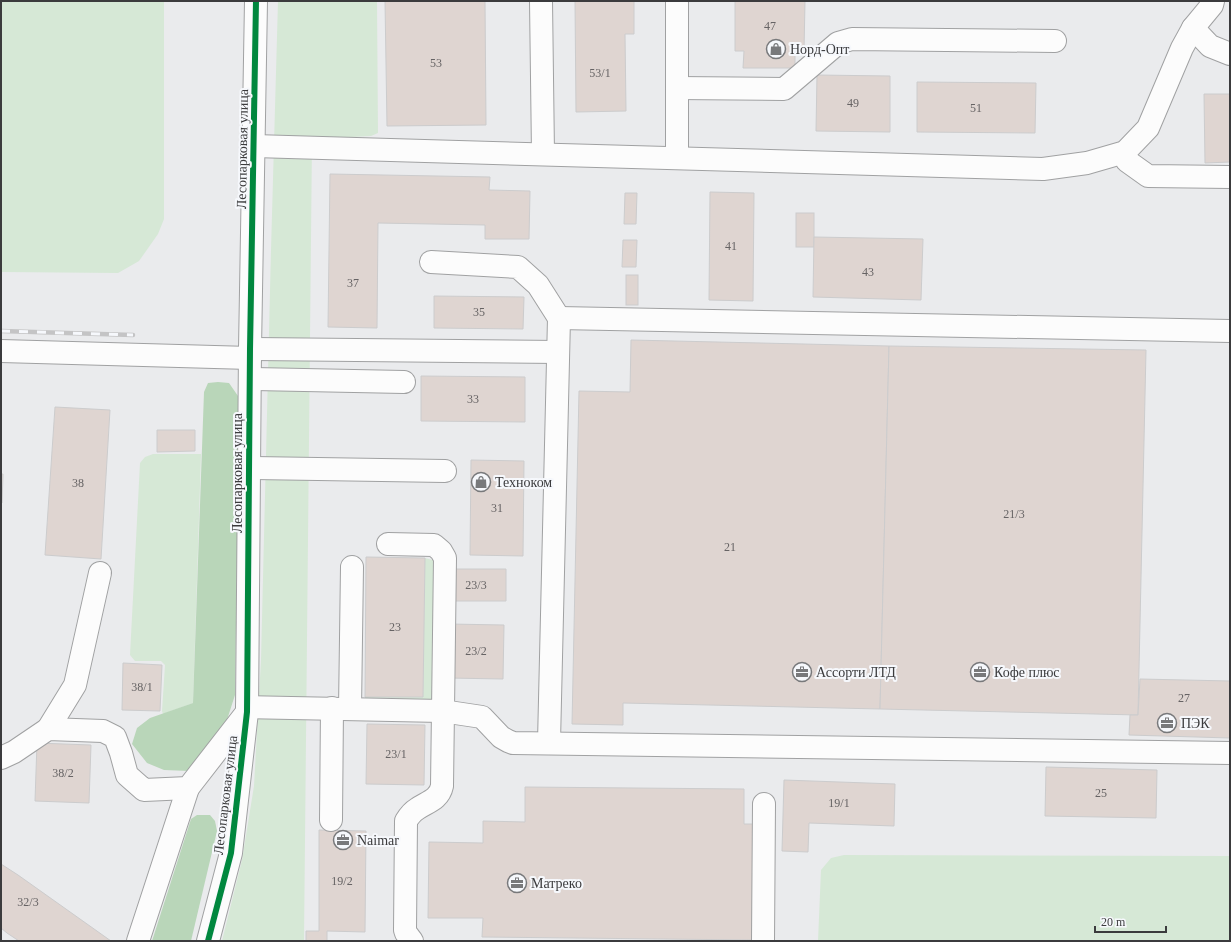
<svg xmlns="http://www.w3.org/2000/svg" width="1231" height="942" font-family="Georgia,serif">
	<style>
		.green { fill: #d6e8d6 }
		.forest { fill: #b9d6b9 }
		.building { fill: #dfd5d1; stroke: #cccccd }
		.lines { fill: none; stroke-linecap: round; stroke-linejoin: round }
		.minor-casing { stroke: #a0a1a2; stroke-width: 24 }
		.minor { stroke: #fcfcfc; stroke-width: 22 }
		.rail-casing { stroke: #c4c4c5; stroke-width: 4.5 }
		.rail { stroke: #f6f8fc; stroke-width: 3; stroke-dasharray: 9; stroke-linecap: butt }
		.cycleway-casing { stroke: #f6f8fc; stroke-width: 8 }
		.cycleway { stroke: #00873e; stroke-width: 6 }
		.labels { text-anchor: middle; stroke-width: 4; stroke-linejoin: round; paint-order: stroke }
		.number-label { font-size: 12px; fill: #666364 }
		.poi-label { font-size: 14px; fill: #3b3b3d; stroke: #f6f8fc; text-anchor: start }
		.street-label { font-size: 14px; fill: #3b3b3d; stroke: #f6f8fc }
	</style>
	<rect width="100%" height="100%" fill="#eaebed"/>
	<g class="green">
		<path d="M1 1H164V219L158 234 139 261 118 273 1 272Z"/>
		<path d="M278 1H377L378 133 371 136 312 139 304 941H222L242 860 254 786 261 660 271 250Z"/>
		<path d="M153 454H201L193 703 163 714 162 711 165 665 161 661H135L130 655 140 463 145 457Z"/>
		<path d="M425 558 436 561 435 697 432 701 365 699V697H423Z"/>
		<path d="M844 855 1230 856V941H818L821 870 831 858Z"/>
	</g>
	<g class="forest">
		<path d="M218 382 229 383 238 396 239 411 235 695 226 723 189 771 164 770 147 763 132 744 137 728 150 718 193 703 204 392 208 383Z"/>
		<path d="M197 815H210L215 821 217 831 191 941H152L191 819Z"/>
	</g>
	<g class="building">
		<path d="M385 1H485L486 125 387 126Z"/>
		<path d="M575 1H634V34H625L626 111 576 112Z"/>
		<path d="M735 1H805L804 51H795V68H743L744 51H735Z"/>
		<path d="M817 75 890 76V132L816 131Z"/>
		<path d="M917 82 1036 83 1035 133 917 132Z"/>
		<path d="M1204 94H1230V162L1205 163Z"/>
		<path d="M330 174 490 177 489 190 530 191 529 239H485V225L378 223 377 328 328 327Z"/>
		<path d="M710 192 754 193 753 301 709 300Z"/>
		<path d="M625 193H637L636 224H624Z"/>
		<rect x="796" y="213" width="18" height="34"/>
		<path d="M814 237 923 239 921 300 813 297Z"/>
		<path d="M623 240H637L636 267H622Z"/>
		<rect x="626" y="275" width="12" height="30"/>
		<path d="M434 296 524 297 523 329 434 328Z"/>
		<path d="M631 340 889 346 880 709 623 703V725L572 724 579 391 630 392Z"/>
		<path d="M889 346 1146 350 1138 715 880 709Z"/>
		<path d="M421 376 525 377V422L421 421Z"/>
		<path d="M55 407 110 410 101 559 45 555Z"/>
		<path d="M157 430H195V451L157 452Z"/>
		<path d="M471 460 524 461 523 556 470 555Z"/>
		<path d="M1 474H3L2 503H1Z"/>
		<path d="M366 557 425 558 423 697H365Z"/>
		<path d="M447 569H506V601H446Z"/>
		<path d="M449 624 504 625 503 679 448 678Z"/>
		<path d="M123 663 162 665 160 711 122 710Z"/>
		<path d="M1140 679 1230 681V738L1129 735 1130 715H1138Z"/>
		<path d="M367 724 425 725 424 785 366 784Z"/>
		<path d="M37 743 91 745 89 803 35 801Z"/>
		<path d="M1046 767 1157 770 1156 818 1045 816Z"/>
		<path d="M784 780 895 784 894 826 809 823 808 852 782 851Z"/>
		<path d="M525 787 744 789V824H754L753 940 482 937 483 918H428L429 842 483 843V821L525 822Z"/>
		<path d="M319 830 366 831 365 932 327 931V941H306V931H319Z"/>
		<path d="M1 864 18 875 111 941H19L7 933 1 928Z"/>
	</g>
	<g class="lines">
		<defs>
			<g id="minor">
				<path d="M541 1 543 154"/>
				<path d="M677 1V158"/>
				<path d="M1193 28 1210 46 1230 54"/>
				<path d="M677 88 784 89 838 43 852 39 1055 41"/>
				<path d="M254 146 1043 169 1087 163 1125 152 1148 128 1182 48 1193 28 1212 5 1213 1"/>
				<path d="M1125 152 1127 161 1148 176 1230 177"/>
				<path d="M431 262 518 267 538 285 559 318"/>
				<path d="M250 349 558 352"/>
				<path d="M1 351 250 358"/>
				<path d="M250 379 404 382"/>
				<path d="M249 468 445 471"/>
				<path d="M388 544 434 545 441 551 445 558 442 786C439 800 427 802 417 809 412 812 409 816 406 821L405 930 406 933 412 941"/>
				<path d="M247 707 442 711 482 717 501 737 508 741 513 743 1230 753"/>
				<path d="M350 709 352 567"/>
				<path d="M48 729 75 685 100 573"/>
				<path d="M549 742 559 318 1230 331"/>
				<path d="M1 758 14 752 48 729 103 731 115 737 121 753 127 775 144 790 188 788 247 712"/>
				<path d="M331 820 332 708"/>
				<path d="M138 941 188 788"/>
				<path d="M208 941 231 853 247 712 250 349 256 1"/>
				<path d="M763 941 764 804"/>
			</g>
		</defs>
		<use href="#minor" class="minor-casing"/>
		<use href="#minor" class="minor"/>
		<defs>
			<path id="rail" d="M1 331 133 335"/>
		</defs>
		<use href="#rail" class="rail-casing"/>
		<use href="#rail" class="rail"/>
		<defs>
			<path id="cycleway" d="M208 941 231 853 247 712 250 349 256 1"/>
		</defs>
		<use href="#cycleway" class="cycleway-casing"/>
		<use href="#cycleway" class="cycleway"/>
	</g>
	<defs>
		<symbol id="shop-ring" viewBox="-11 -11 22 22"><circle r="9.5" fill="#f6f8fc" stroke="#78797b" stroke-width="1.5"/><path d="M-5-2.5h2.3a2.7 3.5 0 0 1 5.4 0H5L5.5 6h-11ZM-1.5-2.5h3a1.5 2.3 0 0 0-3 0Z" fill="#78797b"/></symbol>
		<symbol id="office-ring" viewBox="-11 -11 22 22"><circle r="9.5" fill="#f6f8fc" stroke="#78797b" stroke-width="1.5"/><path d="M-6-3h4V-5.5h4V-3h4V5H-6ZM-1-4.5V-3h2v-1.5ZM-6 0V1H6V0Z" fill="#78797b"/></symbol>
	</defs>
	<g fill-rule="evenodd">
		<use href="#shop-ring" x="765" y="38" width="22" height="22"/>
		<use href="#shop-ring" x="470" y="471" width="22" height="22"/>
		<use href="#office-ring" x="791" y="661" width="22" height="22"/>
		<use href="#office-ring" x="969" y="661" width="22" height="22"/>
		<use href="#office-ring" x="1156" y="712" width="22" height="22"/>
		<use href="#office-ring" x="332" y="829" width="22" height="22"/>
		<use href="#office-ring" x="506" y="872" width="22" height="22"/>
	</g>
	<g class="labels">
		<g class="number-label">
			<text x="770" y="30">47</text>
			<text x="436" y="67">53</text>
			<text x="600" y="77">53/1</text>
			<text x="853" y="107">49</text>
			<text x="976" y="112">51</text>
			<text x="731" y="250">41</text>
			<text x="868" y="276">43</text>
			<text x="353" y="287">37</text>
			<text x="479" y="316">35</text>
			<text x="473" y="403">33</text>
			<text x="78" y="487">38</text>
			<text x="497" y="512">31</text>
			<text x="1014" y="518">21/3</text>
			<text x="730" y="551">21</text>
			<text x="476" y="589">23/3</text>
			<text x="395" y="631">23</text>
			<text x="476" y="655">23/2</text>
			<text x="142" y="691">38/1</text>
			<text x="1184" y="702">27</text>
			<text x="396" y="758">23/1</text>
			<text x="63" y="777">38/2</text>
			<text x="1101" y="797">25</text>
			<text x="839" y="807">19/1</text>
			<text x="342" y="885">19/2</text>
			<text x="28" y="906">32/3</text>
		</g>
		<g class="poi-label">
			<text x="790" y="54">Норд-Опт</text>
			<text x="495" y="487">Техноком</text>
			<text x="816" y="677">Ассорти ЛТД</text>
			<text x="994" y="677">Кофе плюс</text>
			<text x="1181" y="728">ПЭК</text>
			<text x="357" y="845">Naimar</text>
			<text x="531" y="888">Матреко</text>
		</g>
		<g class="street-label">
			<text transform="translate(242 149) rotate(-89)" y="5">Лесопарковая улица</text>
			<text transform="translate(237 473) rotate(-90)" y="5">Лесопарковая улица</text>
			<text transform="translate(225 795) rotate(-83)" y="5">Лесопарковая улица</text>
		</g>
	</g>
	<rect width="1231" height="942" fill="none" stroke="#3b3b3d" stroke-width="4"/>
	<path d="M1095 926v6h71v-6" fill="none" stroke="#3b3b3d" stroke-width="2"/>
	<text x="1101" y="926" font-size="12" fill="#3b3b3d" stroke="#f6f8fc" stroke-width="3" paint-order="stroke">20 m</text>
</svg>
